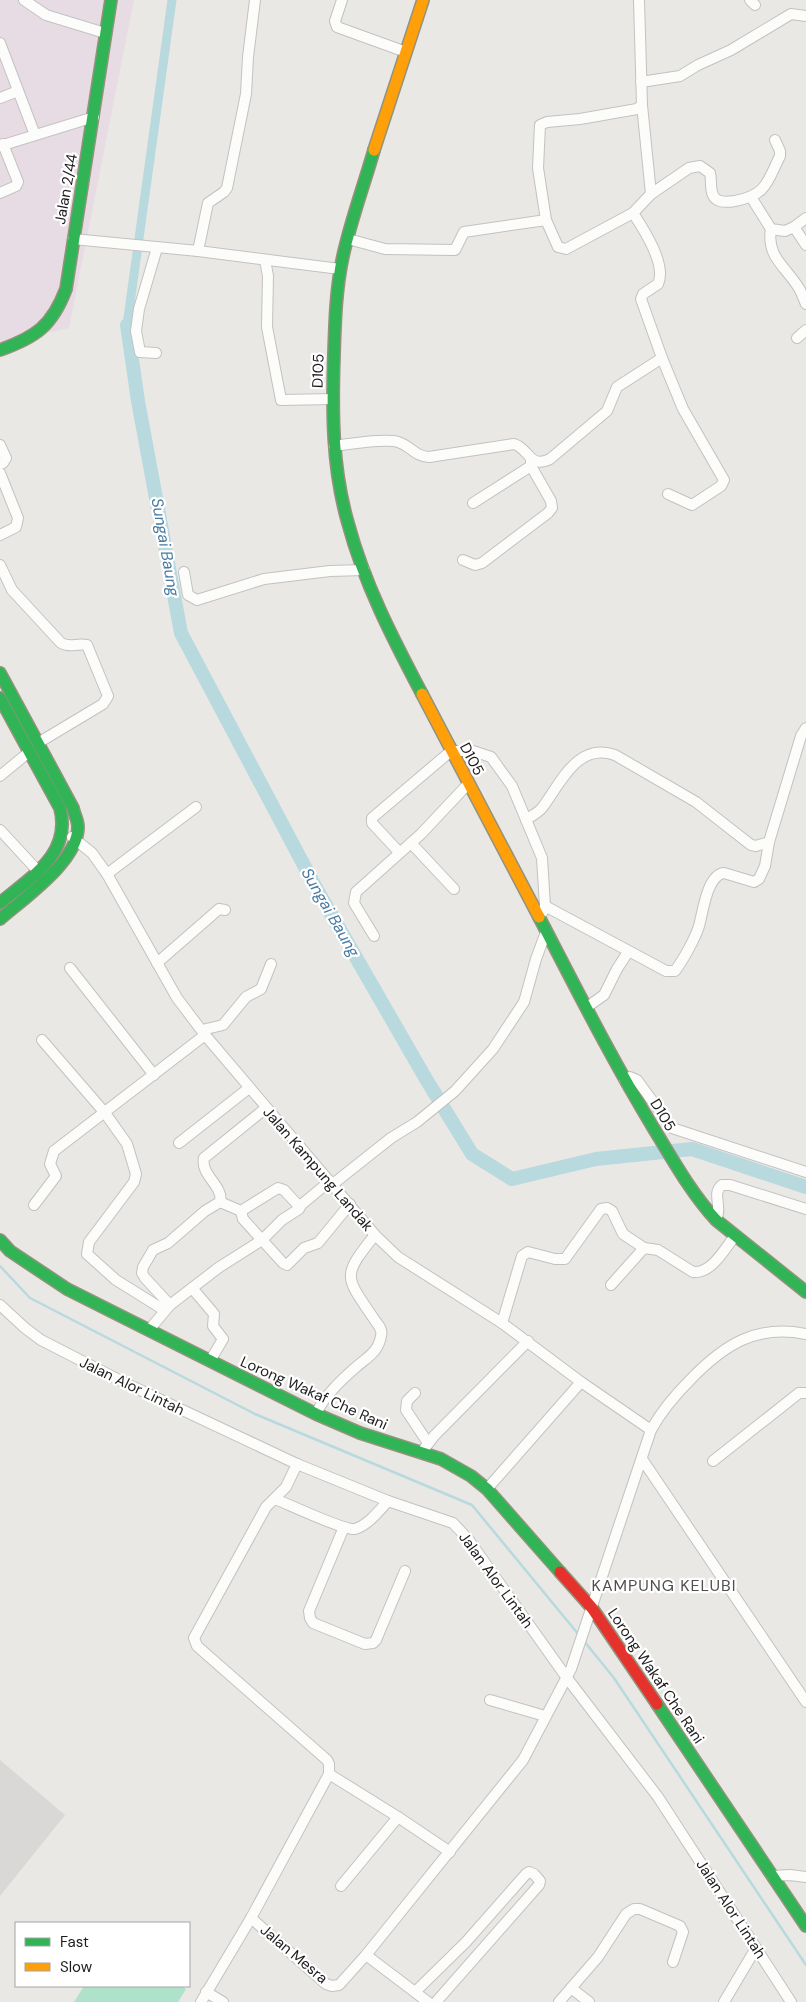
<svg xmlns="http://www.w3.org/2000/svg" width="806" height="2002" font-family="'DM Sans',sans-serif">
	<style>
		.residential { fill: #d9d8d6 }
		.industrial { fill: #e8dce4 }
		.pitch { fill: #afe2ca }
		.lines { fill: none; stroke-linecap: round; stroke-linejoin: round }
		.stream { stroke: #b8d9de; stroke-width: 2.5 }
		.canal { stroke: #b8d9de; stroke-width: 9 }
		.river { stroke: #b8d9de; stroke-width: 14 }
		.street-casing { stroke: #c3c2c1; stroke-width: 12 }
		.fast-casing { stroke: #93937d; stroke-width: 14 }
		.slow-casing { stroke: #93937d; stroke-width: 14 }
		.jam-casing { stroke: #93937d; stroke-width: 14 }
		.street { stroke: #fcfcfb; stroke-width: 10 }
		.fast { stroke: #30b455; stroke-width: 11 }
		.slow { stroke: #ff9f0a; stroke-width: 11 }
		.jam { stroke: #e5322d; stroke-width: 11 }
		.labels { text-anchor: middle; stroke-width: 4.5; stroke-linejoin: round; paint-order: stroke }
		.street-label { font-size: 15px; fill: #1c1c1c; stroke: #fff }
		.water-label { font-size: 16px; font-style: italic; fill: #477aa2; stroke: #fff }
		.neighbourhood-label { font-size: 16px; letter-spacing: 1px; fill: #4f4f4f; stroke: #fff }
	</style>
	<rect width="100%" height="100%" fill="#eae8e5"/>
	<path class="residential" d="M0 1760 65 1815 0 1896Z"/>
	<path class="industrial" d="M0 0H134L69 328 0 344Z"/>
	<path class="pitch" d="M84 1986H181L186 1989 178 2002H74Z"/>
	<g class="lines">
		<g class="stream">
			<path d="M0 1266 30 1298 255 1414 472 1505 579 1635"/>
			<path d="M584 1641 614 1678 806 1965"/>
		</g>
		<path class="canal" d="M127 325 172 0"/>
		<path class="river" d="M127 325 138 401 181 633 316 888 426 1079 472 1154 512 1179 596 1159 692 1149 806 1187"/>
		<defs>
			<g id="street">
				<path d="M24 0 46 15 105 33"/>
				<path d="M342 0 335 21 337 27 406 52"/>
				<path d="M750 0 755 5"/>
				<path d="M0 43 35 135"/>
				<path d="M641 82 680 76 698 65 731 50 791 14 806 16"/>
				<path d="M0 98 18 91"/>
				<path d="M642 105 651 194"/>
				<path d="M0 146 94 117"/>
				<path d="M0 193 16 186 18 182 3 144"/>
				<path d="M751 197 771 229 785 231 794 227"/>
				<path d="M806 218 794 227 806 245"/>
				<path d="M546 220 538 168 540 125 547 122 580 119 637 109 642 105 639 0"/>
				<path d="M771 229C766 258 787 267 800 290 802 294 804 300 806 304"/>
				<path d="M73 239 198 251 340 269"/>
				<path d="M348 239 385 249 455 250 464 232 546 220 558 247 566 249 633 213 651 194 689 168 700 166 710 173C712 180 709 194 716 199 721 203 729 202 735 201 767 195 767 182 780 156V151L775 140"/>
				<path d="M198 251 208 203 224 192 227 188 246 94 248 57 255 0"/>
				<path d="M265 260 268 276 267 327 281 400 332 399"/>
				<path d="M797 338 806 330"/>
				<path d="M156 353 140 352 136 331 139 309 157 248"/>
				<path d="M662 358 683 409 724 480 721 486 692 505 668 494"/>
				<path d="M0 445 6 458 3 463 0 464"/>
				<path d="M334 446C349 444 385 438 398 442 411 446 414 456 429 457L514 444C530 449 529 469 550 459L607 411 617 387 662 358 641 299 643 294 658 284C667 265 644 230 633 213"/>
				<path d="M0 473 18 518 16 527 0 535"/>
				<path d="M473 503 531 466"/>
				<path d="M463 560 475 565 482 563 548 513 552 508 551 501 531 466V459"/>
				<path d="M0 565 12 590 61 643C69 648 77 643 87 645L108 696 103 704 38 743"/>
				<path d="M184 572 188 595 197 600 264 579 330 571 364 570"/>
				<path d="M0 776 29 752"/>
				<path d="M526 820C531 816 538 813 542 808 561 783 577 742 615 755L696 802 751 845 756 846 769 842"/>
				<path d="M0 830 37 870"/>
				<path d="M72 837 92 853 107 874 177 998 205 1035 375 1235 398 1257 502 1323 581 1382 651 1430"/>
				<path d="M411 843 454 889"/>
				<path d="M399 852 372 823V818L451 751H473L491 757 512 786 542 858 545 906 543 912"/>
				<path d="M107 874 196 807"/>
				<path d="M545 906 666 971H675C683 960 695 939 699 926 703 912 707 875 724 873L754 882 759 879 765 866 769 842 801 736 806 728"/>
				<path d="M374 936 354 903 356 892 421 834 468 784"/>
				<path d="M157 963 219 909 225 910"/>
				<path d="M70 968 154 1075"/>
				<path d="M587 1007 604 995 617 969 628 952"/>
				<path d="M202 1030 223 1025 246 997 261 989 271 964"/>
				<path d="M42 1040 105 1113 127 1144 136 1174 134 1182 89 1242 87 1254 116 1280 164 1310"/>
				<path d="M624 1079 630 1077 637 1080 672 1128 806 1172"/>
				<path d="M179 1143 249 1088"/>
				<path d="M333 1184 391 1138 417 1122 455 1091 493 1049 524 1002 536 959 546 932"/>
				<path d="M220 1202 241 1211 243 1219 283 1263 287 1265 304 1248 318 1243 350 1204"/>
				<path d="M34 1205 56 1176 50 1164 54 1151 205 1035"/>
				<path d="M241 1211 278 1188 284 1190 297 1204 301 1205 330 1181"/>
				<path d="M716 1220C723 1207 711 1193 722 1185H730L806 1209"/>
				<path d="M611 1285 644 1248 658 1250 693 1272C712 1274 725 1248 735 1236"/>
				<path d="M192 1288 214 1314 213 1326 223 1339 210 1361"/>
				<path d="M0 1305 25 1328 41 1340 125 1383 297 1464 388 1501 453 1523 468 1539 567 1678 658 1797 791 2002"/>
				<path d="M170 1305 218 1268 262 1240 282 1220 299 1209 301 1205"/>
				<path d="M502 1323 522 1256 528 1252 555 1259H565L601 1209 607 1208 612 1211 623 1234 644 1248"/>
				<path d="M149 1330 170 1305 145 1278 142 1273 143 1267 153 1250 168 1243 205 1211 220 1202C224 1186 200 1175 204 1158L266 1108"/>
				<path d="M415 1393 407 1401 406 1410 428 1443"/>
				<path d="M316 1414C324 1396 341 1380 355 1368 367 1357 378 1353 381 1336 383 1329 378 1325 374 1319 345 1276 341 1277 375 1235"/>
				<path d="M421 1453 434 1436 528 1341"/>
				<path d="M642 1459 806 1702"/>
				<path d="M713 1461 799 1393H806"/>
				<path d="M487 1489 581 1382"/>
				<path d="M275 1499C288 1504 345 1531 355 1529 368 1525 378 1512 388 1501"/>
				<path d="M344 1527 309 1611 310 1618 313 1623 365 1644 373 1643 376 1640 405 1571"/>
				<path d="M490 1700 545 1716"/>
				<path d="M329 1774 398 1817 450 1852"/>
				<path d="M772 1876 790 1875 806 1877"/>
				<path d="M341 1886 398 1817"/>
				<path d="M251 1918 326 1984 332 1986 339 1985 366 1955 428 2002"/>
				<path d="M366 1955 523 1760 571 1669 651 1430C662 1410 675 1395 691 1379 724 1345 756 1324 806 1334"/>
				<path d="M571 1988 589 2002"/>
				<path d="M206 1992 223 2002"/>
				<path d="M415 1992 466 1942 526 1874 529 1872 534 1874 540 1881 539 1885 436 2002"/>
				<path d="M201 2002 251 1918 329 1774V1764L327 1760 197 1646 194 1638 266 1507 286 1487 297 1464"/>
				<path d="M559 2002 598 1957 626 1914 634 1909H640L680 1926 683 1932 673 1962"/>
				<path d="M724 2002 756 1948"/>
			</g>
			<g id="fast">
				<path d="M374 150C364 185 351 220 343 256 336 288 335 321 334 354 332 411 332 468 348 523 364 583 393 639 422 694"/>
				<path d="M0 350C36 337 52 326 66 289L111 0"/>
				<path d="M0 673 73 808C74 814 78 820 78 827 78 861 24 898 0 919"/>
				<path d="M0 698 60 808C72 854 31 877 0 903"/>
				<path d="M539 917C576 988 612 1060 654 1129 673 1160 691 1193 716 1220L806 1292"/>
				<path d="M0 1240 10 1251 67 1289 316 1414 360 1433 441 1459 471 1476 487 1489 560 1572"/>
				<path d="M657 1704 806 1926"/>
			</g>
			<g id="slow">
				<path d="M374 150 423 0"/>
				<path d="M422 694 539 917"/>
			</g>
			<path id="jam" d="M560 1572 592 1608 657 1704"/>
		</defs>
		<use href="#street" class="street-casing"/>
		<use href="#fast" class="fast-casing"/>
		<use href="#slow" class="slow-casing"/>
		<use href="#jam" class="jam-casing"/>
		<use href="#street" class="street"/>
		<use href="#fast" class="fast"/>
		<use href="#slow" class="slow"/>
		<use href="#jam" class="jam"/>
	</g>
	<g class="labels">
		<g class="street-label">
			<text transform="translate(66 189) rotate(-80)" y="5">Jalan 2/44</text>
			<text transform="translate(318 371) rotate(-88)" y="5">D105</text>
			<text transform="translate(472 759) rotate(62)" y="5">D105</text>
			<text transform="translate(663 1115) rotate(59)" y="5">D105</text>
			<text transform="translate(318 1169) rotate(49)" y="5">Jalan Kampung Landak</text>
			<text transform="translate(132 1386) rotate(26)" y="5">Jalan Alor Lintah</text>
			<text transform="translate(314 1393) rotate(24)" y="5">Lorong Wakaf Che Rani</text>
			<text transform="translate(496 1580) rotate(54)" y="5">Jalan Alor Lintah</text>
			<text transform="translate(656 1676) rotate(56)" y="5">Lorong Wakaf Che Rani</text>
			<text transform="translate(731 1909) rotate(57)" y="5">Jalan Alor Lintah</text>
			<text transform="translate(294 1954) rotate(40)" y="5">Jalan Mesra</text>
		</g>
		<g class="water-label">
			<text transform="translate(166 547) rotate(80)" y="6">Sungai Baung</text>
			<text transform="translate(331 912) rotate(60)" y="6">Sungai Baung</text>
		</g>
		<g class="neighbourhood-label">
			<text x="664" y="1591">KAMPUNG KELUBI</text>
		</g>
	</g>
	<rect x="15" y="1922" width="175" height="65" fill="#ffffff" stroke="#a4a4a4"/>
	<rect x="25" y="1938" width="25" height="8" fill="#30b455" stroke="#a4a4a4"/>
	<text x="60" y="1947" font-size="15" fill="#1c1c1c">Fast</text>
	<rect x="25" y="1963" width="25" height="8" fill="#ff9f0a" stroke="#a4a4a4"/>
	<text x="60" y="1972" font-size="15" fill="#1c1c1c">Slow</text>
</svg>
